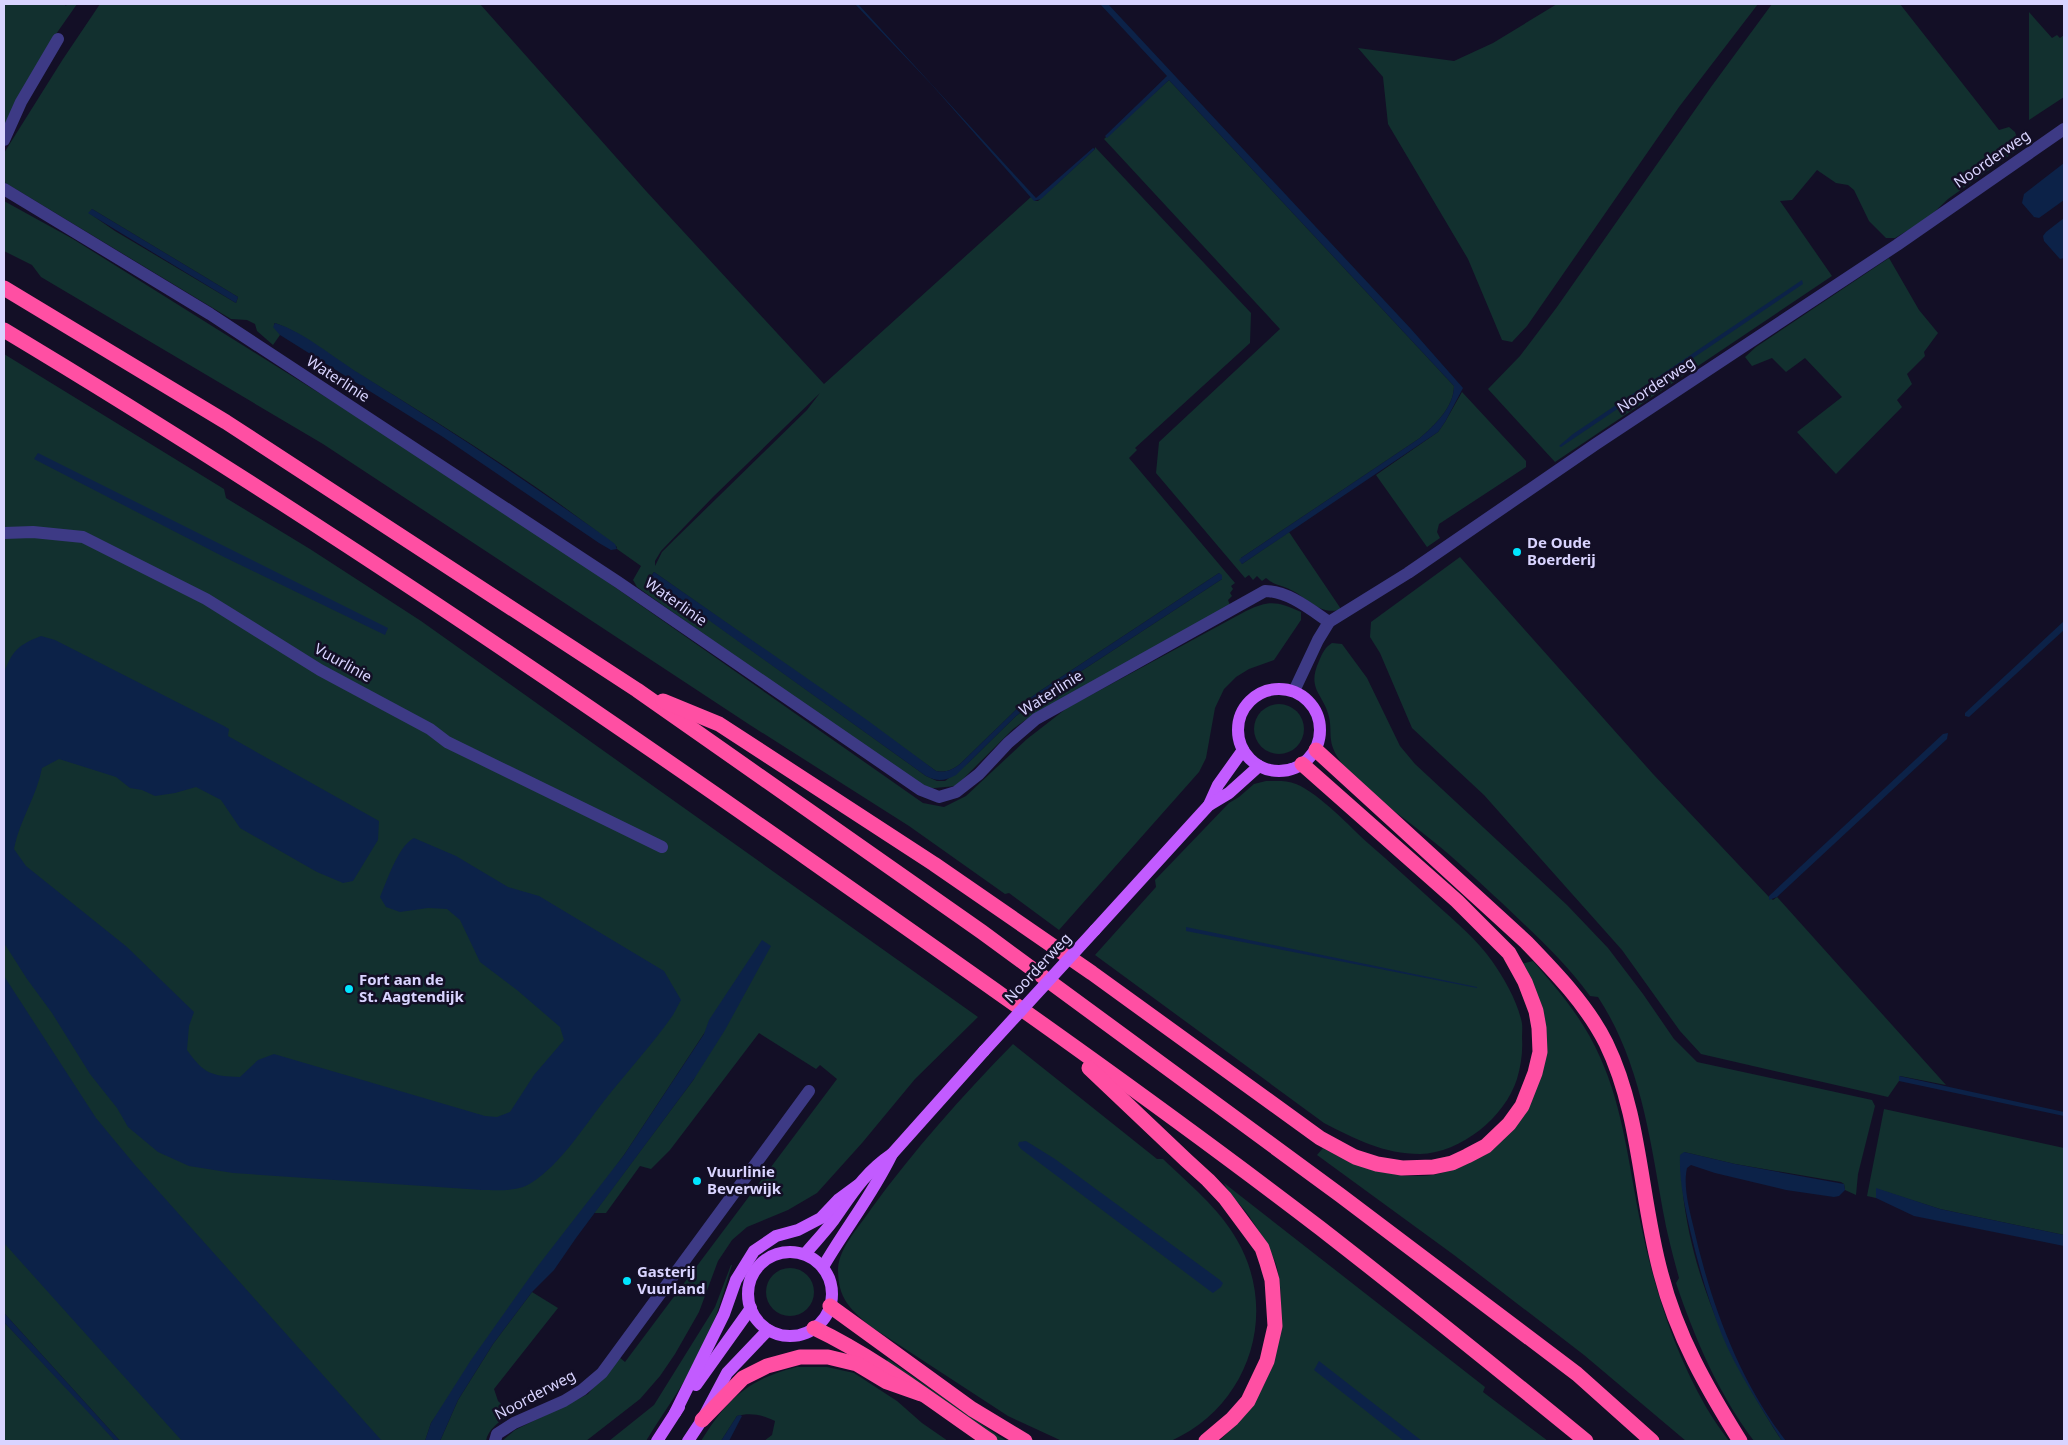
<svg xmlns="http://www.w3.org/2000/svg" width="2068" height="1445" font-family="'Noto Sans',sans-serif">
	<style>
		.green { fill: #12302f; fill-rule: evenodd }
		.water { fill: #0c2248 }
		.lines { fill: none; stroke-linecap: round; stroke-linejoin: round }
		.minor { stroke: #3d3a85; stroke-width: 12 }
		.major { stroke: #c25bff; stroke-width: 12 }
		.highway { stroke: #ff4fa3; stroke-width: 15 }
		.major-bridge { stroke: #c25bff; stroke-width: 12 }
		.poi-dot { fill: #00e5ff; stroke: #130f26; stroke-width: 2 }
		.labels { text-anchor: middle; stroke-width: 5; stroke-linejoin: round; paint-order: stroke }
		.street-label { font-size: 15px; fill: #d9d4ff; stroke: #130f26 }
		.poi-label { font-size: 15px; font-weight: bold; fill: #d9d4ff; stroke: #130f26; text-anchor: start }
	</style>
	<rect width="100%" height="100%" fill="#130f26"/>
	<g class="green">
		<path d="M4 4H64L66 6 67 4H77L47 47 4 128Z"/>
		<path d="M100 4H480L646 191 824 384 1031 197 1035 201H1038L1095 149V147L1251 313 1250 343 1135 448 1137 450 1129 458 1235 583 1231 586 1233 589 1230 593 1232 596 1228 600 1230 605 1034 714 1013 729 956 786 924 789 637 587 633 580 641 566 617 549V547C536 483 447 428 359 374 334 359 302 332 275 323L274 324 280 335 273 345 257 331 255 324 247 320 231 319 4 182V153L63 59ZM92 209 238 297 236 303 115 231 89 213ZM820 393 807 410 674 540 662 552 655 566V561L661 551 713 497ZM654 572 936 771C946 773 952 770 960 764L1022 704 1040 691 1219 573 1222 579 1037 700 1016 716 968 763 945 781H937L926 776 650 577Z"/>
		<path d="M1557 4H1758L1679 107 1527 326 1512 342 1502 340 1468 259 1388 124 1383 77 1358 48 1454 61 1493 43Z"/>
		<path d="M1772 4H1900L1999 130 2009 127 2015 132 2020 148 1948 199 1927 219 1895 238H1886L1869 221 1854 190 1848 185 1836 183 1817 170 1792 200 1780 201 1832 276 1555 462 1488 389 1520 356 1557 307 1711 87Z"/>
		<path d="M2029 12 2052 38 2057 35 2060 38 2064 35V97L2029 120Z"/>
		<path d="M1169 80 1454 386C1454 407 1435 425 1420 438L1241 558 1242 564 1289 532 1341 609C1322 617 1306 597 1291 590 1280 584 1277 587 1266 578L1262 581 1257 576 1253 580 1249 575 1245 578 1156 473 1159 442 1280 329 1104 139Z"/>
		<path d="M4 201 73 239 492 501 923 803 944 807 966 796 1027 739 1067 708 1246 611C1269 600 1277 601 1301 612V620L1274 660 1249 669 1236 677 1224 689 1215 708 1206 758 1199 772 1059 930 1009 893 1005 894 909 826 750 725 323 444 41 277 32 265 4 251Z"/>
		<path d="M1889 258 1919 310 1938 333 1924 352 1925 356 1907 374 1912 384 1897 400 1902 407 1836 474 1797 432 1842 397 1805 358 1786 372 1772 358 1752 366 1745 357 1756 347Z"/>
		<path d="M4 354 224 489 226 498 310 549 421 621 978 1017 915 1079 862 1143 817 1193 788 1210 747 1227 732 1240 718 1261 699 1312 675 1354 660 1376 640 1399 586 1441H502L515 1430 588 1394 619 1357 625 1362 837 1079 820 1065 816 1069 759 1033 670 1150 651 1169 640 1166 606 1213H594L694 1079 705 1032 624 1155 431 1423 425 1441H120L4 1313Z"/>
		<path d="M1462 392 1526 461V467L1439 524 1437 532 1440 538 1427 547 1376 475 1438 432 1445 422Z"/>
		<path d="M1460 557 1653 774 1769 897 1773 900 1777 897 1946 1085 1900 1076 1899 1081 1888 1097 1701 1054 1680 1031 1622 950 1484 795 1412 728 1380 653 1370 637 1371 622Z"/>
		<path d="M1332 643 1342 644 1367 678 1400 746 1415 764 1567 905 1608 948 1643 994 1674 1039 1697 1062 1872 1100 1875 1106 1858 1174 1856 1195 1845 1190 1844 1184 1841 1182 1735 1164 1684 1152C1684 1165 1682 1180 1683 1194 1693 1283 1734 1367 1782 1441H1754C1718 1393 1695 1339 1676 1283L1679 1278C1673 1256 1667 1234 1663 1211 1650 1138 1640 1061 1598 997L1590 996C1565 961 1533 933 1502 903 1480 883 1458 861 1434 842 1405 818 1373 798 1347 770 1340 762 1332 750 1331 740 1330 733 1331 725 1329 717 1324 694 1306 690 1319 661 1322 654 1325 647 1332 643Z"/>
		<circle cx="1279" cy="729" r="25"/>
		<path d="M1266 781C1276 781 1287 780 1296 784 1320 794 1349 826 1369 844 1392 864 1414 884 1437 905 1456 922 1477 940 1492 961 1504 978 1516 999 1521 1019 1523 1025 1522 1032 1522 1038 1523 1051 1521 1066 1517 1079 1505 1117 1461 1153 1420 1154 1384 1154 1355 1139 1324 1123L1095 955 1156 887 1155 880 1229 803 1239 797 1254 784Z"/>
		<path d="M1533 961C1559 991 1584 1020 1600 1057 1624 1110 1629 1168 1641 1225 1654 1288 1674 1351 1706 1407 1713 1419 1721 1430 1729 1441H1686L1584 1355 1454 1255 1317 1155 1323 1148C1364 1171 1420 1189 1465 1164 1473 1160 1479 1149 1485 1142 1504 1121 1522 1100 1540 1078L1521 964Z"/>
		<path d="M1013 1044 1157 1159H1163C1189 1184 1219 1208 1237 1240 1280 1314 1248 1407 1171 1441H1062L1008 1416 870 1326C849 1308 838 1298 838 1269 839 1247 860 1226 871 1209 914 1150 962 1096 1013 1044Z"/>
		<path d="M1884 1109 2064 1148V1235L1940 1209 1877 1189 1876 1198 1867 1196Z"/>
		<path d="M1224 1183 1485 1387 1483 1392 1548 1441H1219C1260 1403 1281 1365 1281 1308 1281 1292 1280 1273 1274 1259 1267 1245 1258 1229 1249 1216 1242 1205 1229 1195 1224 1183Z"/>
		<path d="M731 1265H732C725 1287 719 1310 710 1331 694 1371 668 1405 646 1441H609L654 1405 715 1307Z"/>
		<circle cx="790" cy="1292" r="24"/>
		<path d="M532 1292 558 1308 494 1389 498 1401 512 1414C501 1420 488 1429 486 1441H440L458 1400 493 1344Z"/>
		<path d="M4 1322 103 1427 115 1441H4Z"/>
		<path d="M888 1359 1000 1437 1007 1441H998L886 1362Z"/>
		<path d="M797 1367H827L854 1373 897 1401 922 1423 948 1441H764L772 1435 775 1421C763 1415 750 1412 737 1416L721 1441H701C727 1399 748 1379 797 1367Z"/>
	</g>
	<g class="water">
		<path d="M855 4H858L1036 198 1093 148 1095 149 1041 199 1034 201 932 85Z"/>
		<path d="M1100 4H1108L1411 329 1463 388 1445 422 1438 432 1242 564 1239 560 1241 558 1420 438C1435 425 1454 407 1454 386L1169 80 1107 138 1105 136 1167 76Z"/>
		<path d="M2064 163V200L2039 218 2034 217 2022 203 2024 194Z"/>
		<path d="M92 209 238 297 236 303 88 213Z"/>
		<path d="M2064 218V258L2060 259 2044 241 2043 236 2046 232Z"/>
		<path d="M1802 280 1803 284 1561 447 1559 446 1573 434Z"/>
		<path d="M275 323C304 332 334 358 360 374 444 426 527 481 607 538L615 544 617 549 611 550 599 543 443 437 280 335 273 327Z"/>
		<path d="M38 453 388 628 385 635 224 557 34 459Z"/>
		<path d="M654 572 867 720 936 771C946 773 952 770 960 764L1022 704 1040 691 1219 573 1222 575V579L1037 700 1016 716 956 775C944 781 938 782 926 776L650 578Z"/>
		<path d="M2064 621V630L1969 717 1965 716V713Z"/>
		<path d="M41 636 55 640 224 726 229 729 228 736 379 821 378 840 353 881 343 883 317 872 240 828 221 800 196 787 175 793 155 796 142 790 130 788 116 777 59 759 42 768C37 796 19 821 14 849L26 866 127 947 194 1012 189 1026 187 1050C204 1074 211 1076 240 1077L258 1060 274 1054 485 1116 497 1117 510 1112 534 1075 564 1040 560 1027 517 990 480 962 460 920 447 909 428 908 400 912 386 907 380 897C387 881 398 846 414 838L456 856 508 887 539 896 664 971 681 1000 673 1015C652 1045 627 1072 604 1101 583 1128 560 1165 531 1183 518 1192 497 1190 482 1190L233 1173 189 1166 158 1152 128 1127 117 1108 90 1074 52 1013 27 979 4 943V673C12 651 18 645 41 636Z"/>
		<path d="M1948 733 1947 739 1777 897 1769 900V896L1943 734Z"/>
		<path d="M1186 927 1477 987V988L1186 931Z"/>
		<path d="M762 940 771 946 725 1030 694 1079 576 1238 554 1270 532 1292 493 1344 458 1400 440 1441H425L431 1423 471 1360 537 1267 624 1155 704 1034 709 1020Z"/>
		<path d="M4 976 96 1118 135 1165 382 1441H182L4 1243Z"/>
		<path d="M1899 1076 2064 1112V1116L1899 1081Z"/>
		<path d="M1026 1141 1055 1159 1220 1280 1223 1283 1221 1287 1213 1293 1210 1291 1021 1149 1018 1145 1019 1142Z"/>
		<path d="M1684 1152 1735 1164 1844 1184 1845 1190 1839 1196 1834 1197 1786 1190 1715 1173 1691 1165 1687 1168C1683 1186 1689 1208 1693 1225 1710 1301 1738 1379 1786 1441H1782C1761 1407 1738 1373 1722 1335 1709 1302 1699 1268 1691 1234 1685 1208 1679 1181 1680 1155Z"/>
		<path d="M1876 1188 1940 1209 2064 1235V1246L1914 1216 1876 1198Z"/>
		<path d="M4 1313 120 1441H115L4 1322Z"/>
		<path d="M1319 1361 1422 1441H1404L1314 1370Z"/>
		<path d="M740 1415 742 1416 729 1441H721L737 1416Z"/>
	</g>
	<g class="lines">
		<g class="minor">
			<path d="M4 140 21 102 58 39"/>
			<path d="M4 189 210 314 618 582 921 790 939 797 956 792 979 774 1008 743 1036 719 1265 591C1288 591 1310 609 1329 622"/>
			<path d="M4 533 33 532 83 537 206 599 320 670 430 729 447 742 662 847"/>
			<path d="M1294 691 1318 640 1329 622 1408 573 1596 444 1897 245 2064 129"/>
			<path d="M495 1441 497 1434 514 1423 564 1401 582 1390 602 1373 809 1091"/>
		</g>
		<g class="major">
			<circle cx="1279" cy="730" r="41"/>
			<path d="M1209 805 1218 785 1243 750"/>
			<path d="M1095 930 1209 805 1229 793 1259 766"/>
			<circle cx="790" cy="1294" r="42"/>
			<path d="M805 1254C814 1243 824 1233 833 1221 852 1194 864 1173 892 1154L984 1051"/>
			<path d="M823 1267C845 1229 873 1194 892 1154"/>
			<path d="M696 1385 751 1308"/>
			<path d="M675 1413 724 1314 736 1280 754 1251 776 1236 798 1230 821 1218 839 1199 858 1185"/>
			<path d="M657 1441 679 1407"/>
			<path d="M688 1441 702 1420 727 1373 768 1330"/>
		</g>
		<g class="highway">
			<path d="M4 288 226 422 637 690 982 932 1340 1195 1577 1374 1652 1441"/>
			<path d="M4 330C284 498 556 682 824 870 991 987 1158 1104 1320 1228 1410 1298 1498 1369 1586 1441"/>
			<path d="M663 701 719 724 934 864 1092 973 1320 1138 1355 1157 1377 1164 1402 1168 1433 1167 1452 1163 1467 1156 1486 1146 1509 1124 1522 1106 1535 1073 1540 1052 1539 1028 1536 1011 1525 982 1509 953 1457 901 1302 764"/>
			<path d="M1316 750 1526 942C1555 972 1587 1005 1606 1043 1641 1115 1640 1198 1661 1274 1677 1336 1707 1388 1740 1441"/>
			<path d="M1089 1068 1186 1160 1208 1180 1225 1198 1262 1248 1267 1263 1272 1280 1275 1326 1267 1361 1248 1401 1232 1419 1206 1441"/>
			<path d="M830 1306 972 1409 1025 1441"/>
			<path d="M814 1328C877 1358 933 1402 990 1441"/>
			<path d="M702 1420 743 1378 767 1366 800 1357H828L857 1364 887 1382 921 1394"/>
		</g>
		<path class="major-bridge" d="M984 1051 1095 930"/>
	</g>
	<g class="poi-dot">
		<circle cx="1517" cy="552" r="5"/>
		<circle cx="349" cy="989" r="5"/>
		<circle cx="697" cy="1181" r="5"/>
		<circle cx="627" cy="1281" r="5"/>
	</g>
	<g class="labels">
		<g class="street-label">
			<text transform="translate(1992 159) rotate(-35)" y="5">Noorderweg</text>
			<text transform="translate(338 379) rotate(33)" y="5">Waterlinie</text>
			<text transform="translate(1656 385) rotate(-33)" y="5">Noorderweg</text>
			<text transform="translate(676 602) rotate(35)" y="5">Waterlinie</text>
			<text transform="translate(343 663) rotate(29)" y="5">Vuurlinie</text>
			<text transform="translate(1051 693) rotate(-32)" y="5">Waterlinie</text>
			<text transform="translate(1038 968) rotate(-47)" y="5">Noorderweg</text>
			<text transform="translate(535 1395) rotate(-28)" y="5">Noorderweg</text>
		</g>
		<g class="poi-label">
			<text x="1527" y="548">De Oude<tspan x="1527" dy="17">Boerderij</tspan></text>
			<text x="359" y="985">Fort aan de<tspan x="359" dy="17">St. Aagtendijk</tspan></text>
			<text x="707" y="1177">Vuurlinie<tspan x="707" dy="17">Beverwijk</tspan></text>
			<text x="637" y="1277">Gasterij<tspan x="637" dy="17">Vuurland</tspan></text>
		</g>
	</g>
	<rect width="2068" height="1445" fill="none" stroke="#d9d4ff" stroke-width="10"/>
</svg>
